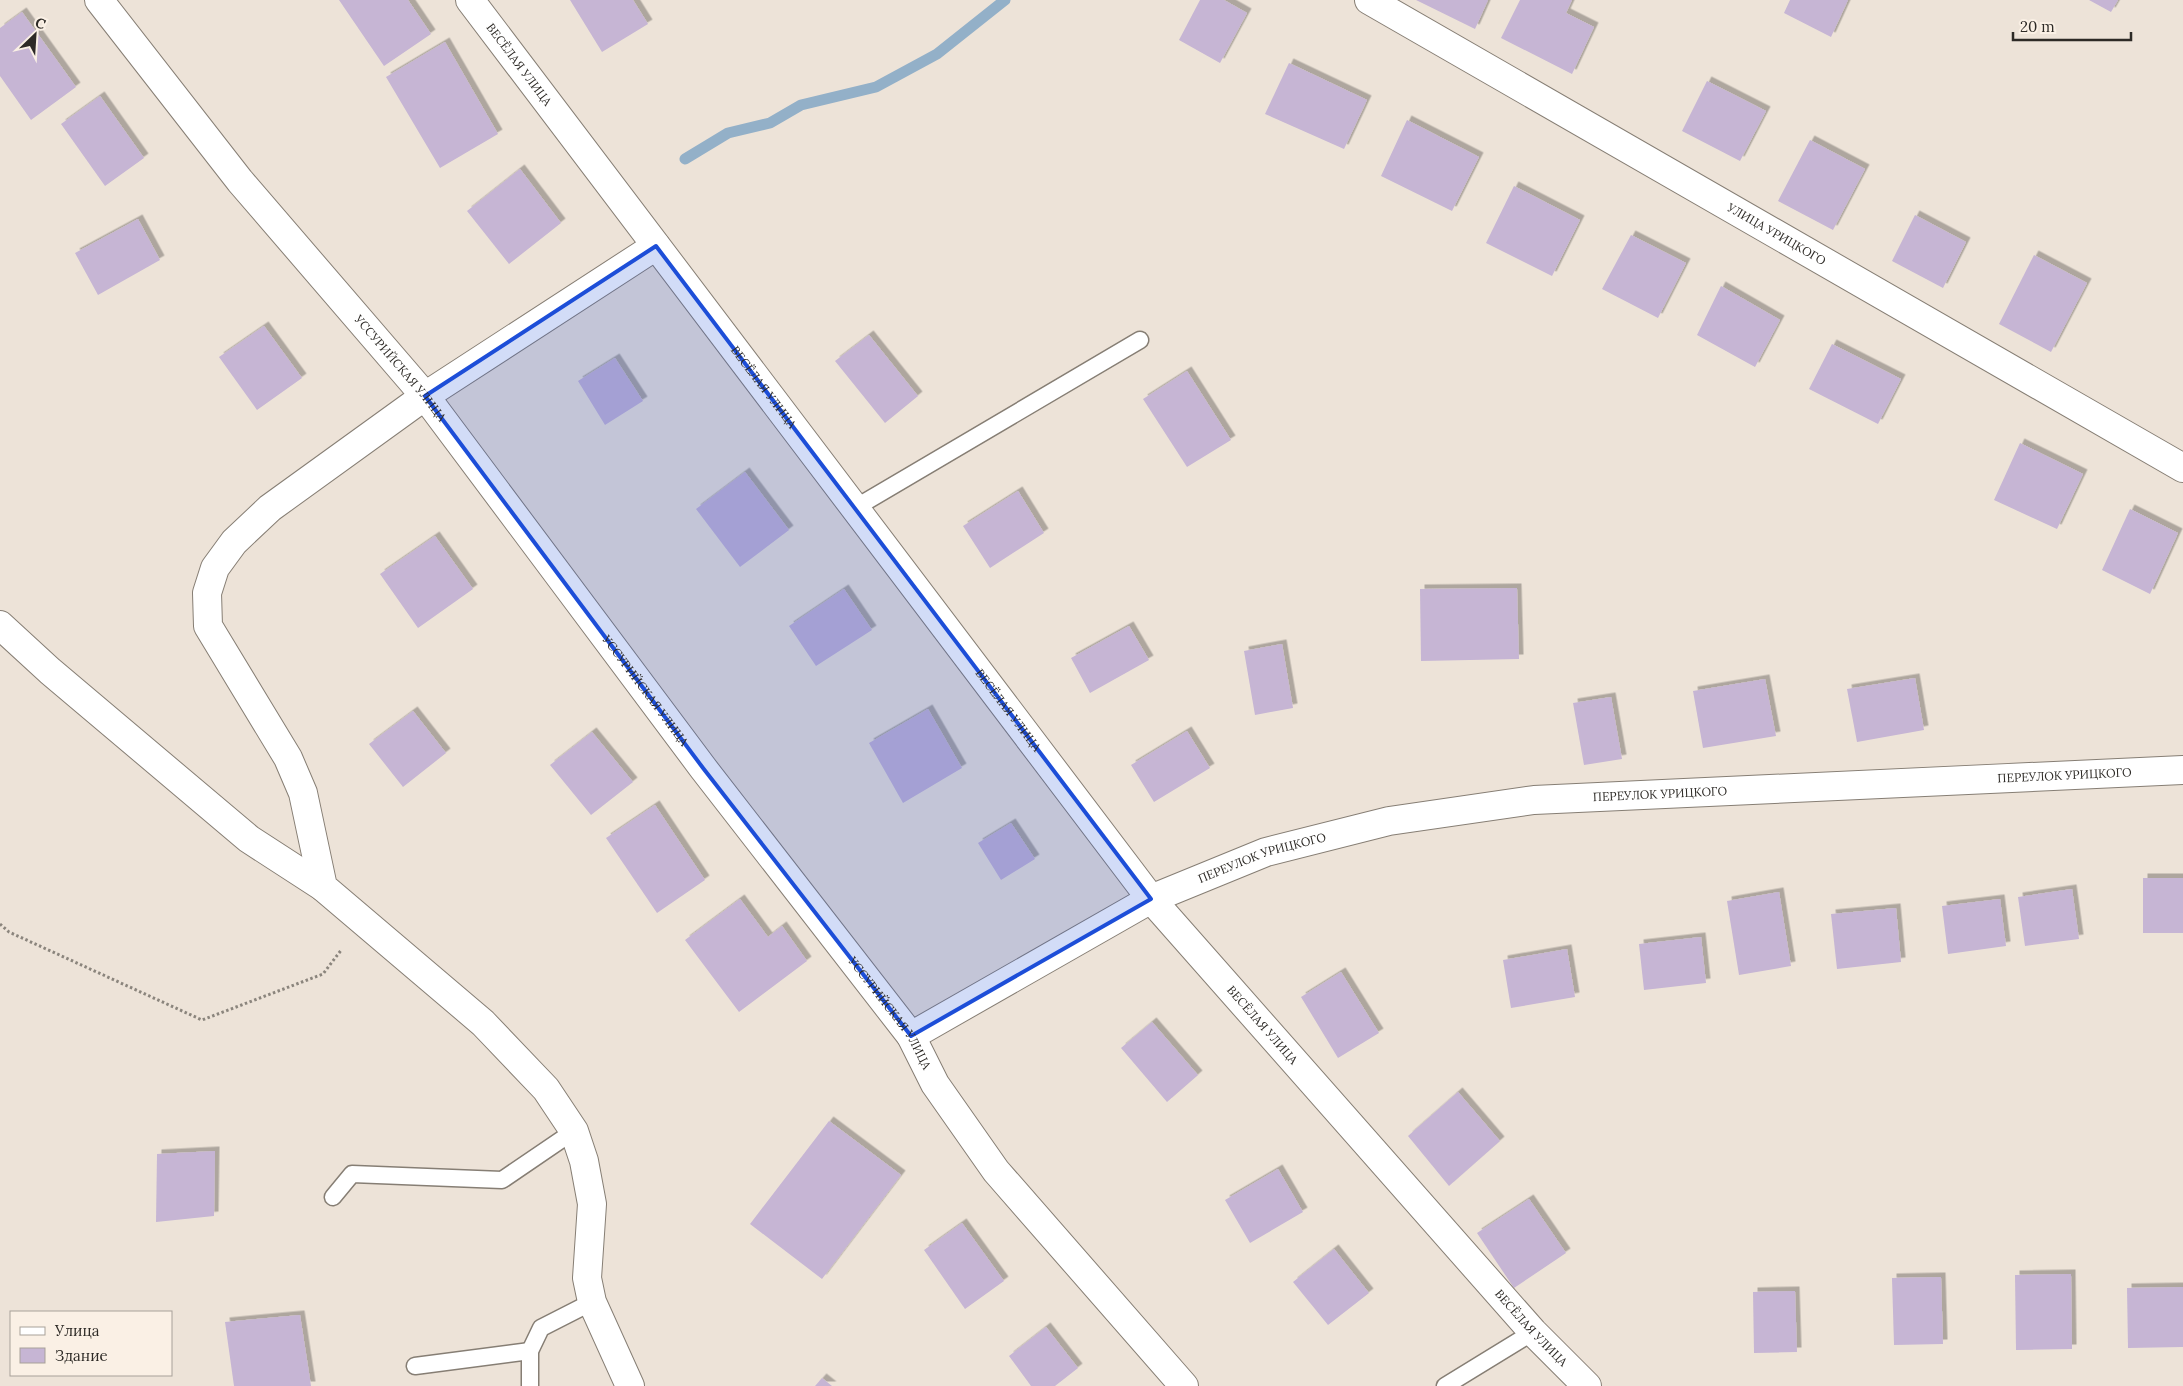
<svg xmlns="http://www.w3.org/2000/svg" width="2183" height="1386" font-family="Lora,serif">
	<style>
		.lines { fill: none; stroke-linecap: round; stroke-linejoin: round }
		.stream { stroke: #93b0c8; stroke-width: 11 }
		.building { fill: #c6b5d4; filter: url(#shadow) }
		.lane-casing { stroke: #867e74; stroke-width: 19 }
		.street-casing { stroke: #867e74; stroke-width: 30 }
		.path { stroke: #8b857d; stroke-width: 3; stroke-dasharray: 2.5 2.5; stroke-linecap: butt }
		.lane { stroke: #fff; stroke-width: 16 }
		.street { stroke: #fff; stroke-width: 28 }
		.marked { fill: #1d4ed8; fill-opacity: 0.2; stroke: #1d4ed8; stroke-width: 4; stroke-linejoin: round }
		.labels { text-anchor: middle; stroke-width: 5; stroke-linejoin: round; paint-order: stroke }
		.street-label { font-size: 12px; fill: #2d2a26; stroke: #faf0e5 }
	</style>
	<defs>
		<filter id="shadow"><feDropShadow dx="4.5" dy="-4.5" stdDeviation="0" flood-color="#0004"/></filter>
	</defs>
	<rect width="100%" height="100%" fill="#ede3d8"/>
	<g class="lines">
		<path class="stream" d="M685 159 728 133 770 123 801 105 876 87 937 54 1005 0"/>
	</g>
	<g class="building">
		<path d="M339 0H408L431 34 384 66Z"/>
		<path d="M570 0H633L648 24 602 52Z"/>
		<path d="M1200 0H1224L1247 13 1220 63 1179 40Z"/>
		<path d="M1416 0H1488L1475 29Z"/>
		<path d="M1520 0H1572L1566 13 1594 27 1572 74 1501 38Z"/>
		<path d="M1790 0H1848L1831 37 1784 13Z"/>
		<path d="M2089 0H2118L2111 12Z"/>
		<path d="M22 12 76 87 31 120 0 76V28Z"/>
		<path d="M445 42 498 134 440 168 386 77Z"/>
		<path d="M1289 63 1367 100 1344 149 1265 114Z"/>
		<path d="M1707 81 1766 111 1740 161 1682 131Z"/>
		<path d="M100 96 144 158 105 186 61 124Z"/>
		<path d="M1407 120 1479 157 1452 211 1381 176Z"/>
		<path d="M1810 140 1865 169 1833 230 1778 201Z"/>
		<path d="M520 169 561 223 509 264 467 211Z"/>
		<path d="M1514 186 1580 220 1552 276 1486 243Z"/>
		<path d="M1915 215 1966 242 1943 288 1892 261Z"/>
		<path d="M138 219 160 260 98 295 75 253Z"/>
		<path d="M1631 235 1686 263 1658 318 1602 289Z"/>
		<path d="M2034 255 2087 283 2051 352 1999 324Z"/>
		<path d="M1721 286 1780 320 1755 367 1697 335Z"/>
		<path d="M264 326 302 378 257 410 219 357Z"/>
		<path d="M869 335 918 396 885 423 835 361Z"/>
		<path d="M1832 344 1901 379 1878 424 1809 389Z"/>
		<path d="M615 358 643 401 605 425 578 381Z"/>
		<path d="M1187 371 1231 440 1187 467 1143 399Z"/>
		<path d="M2020 443 2083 474 2057 529 1994 500Z"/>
		<path d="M745 472 789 530 740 567 696 509Z"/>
		<path d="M1018 491 1044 533 990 568 963 526Z"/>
		<path d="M2130 509 2178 533 2150 594 2102 570Z"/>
		<path d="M435 536 473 589 418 628 380 574Z"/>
		<path d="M1517 588 1519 659 1421 661 1420 589Z"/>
		<path d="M844 589 872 630 816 666 789 626Z"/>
		<path d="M1129 626 1149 660 1090 693 1071 658Z"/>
		<path d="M1282 644 1293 708 1255 715 1244 651Z"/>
		<path d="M1915 678 1924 730 1857 742 1847 689Z"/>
		<path d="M1765 679 1776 736 1703 748 1693 691Z"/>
		<path d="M1611 697 1622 759 1584 765 1573 703Z"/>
		<path d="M928 709 962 768 903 803 869 743Z"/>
		<path d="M413 711 446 753 403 787 369 744Z"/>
		<path d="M1187 731 1210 768 1154 802 1131 765Z"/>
		<path d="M592 732 633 782 591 815 550 765Z"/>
		<path d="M655 805 705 880 657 913 606 838Z"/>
		<path d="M1011 823 1035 859 1001 880 978 843Z"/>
		<rect x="2143" y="878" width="40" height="55"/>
		<path d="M2072 889 2079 939 2025 946 2018 897Z"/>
		<path d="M1779 892 1791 966 1739 975 1727 901Z"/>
		<path d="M740 899 768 937 782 926 807 961 739 1012 685 940Z"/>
		<path d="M2000 899 2006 946 1948 954 1942 906Z"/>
		<path d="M1896 908 1901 962 1837 969 1831 914Z"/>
		<path d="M1701 937 1706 983 1644 990 1639 944Z"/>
		<path d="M1567 949 1575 997 1511 1008 1503 960Z"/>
		<path d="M1341 972 1379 1033 1338 1058 1301 997Z"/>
		<path d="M1152 1022 1198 1075 1167 1102 1121 1048Z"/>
		<path d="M1458 1092 1500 1141 1449 1186 1408 1136Z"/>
		<path d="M829 1121 901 1175 822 1279 750 1224Z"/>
		<path d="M215 1151 214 1216 156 1222 157 1154Z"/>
		<path d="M1278 1169 1303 1212 1250 1243 1225 1200Z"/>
		<path d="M1529 1199 1566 1253 1514 1288 1477 1233Z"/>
		<path d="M962 1223 1004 1281 965 1309 924 1250Z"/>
		<path d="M1334 1249 1369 1293 1328 1325 1293 1282Z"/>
		<path d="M2071 1274 2072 1349 2016 1350 2015 1275Z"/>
		<path d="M1941 1277 1943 1344 1894 1345 1892 1278Z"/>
		<path d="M2183 1287V1347L2128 1348 2127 1288Z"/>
		<path d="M1795 1291 1797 1352 1754 1353 1753 1292Z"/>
		<path d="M300 1315 311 1386H234L225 1322Z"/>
		<path d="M1046 1327 1078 1368 1055 1386H1031L1009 1356Z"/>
		<path d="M822 1378 832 1386H815Z"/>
	</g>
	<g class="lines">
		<defs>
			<g id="lane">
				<path d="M855 508 1140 340"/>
				<path d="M333 1197 352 1174 502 1180 574 1131"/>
				<path d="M415 1366 530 1351"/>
				<path d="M530 1386V1351L541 1328 592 1302"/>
				<path d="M1445 1386 1533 1332"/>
			</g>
			<g id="street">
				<path id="s1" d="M99 0 240 181 425 396 703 768 911 1036 935 1084 996 1171 1184 1386"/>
				<path id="s2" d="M470 0 1151 899 1533 1332 1587 1386"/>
				<path id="s3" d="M1369 0 2183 468"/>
				<path d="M0 625 50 671 249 839 323 887"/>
				<path id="s4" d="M911 1036 1151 899 1266 852 1389 821 1534 800 2183 770"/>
				<path d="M630 1386 592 1302 587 1278 592 1204 584 1161 574 1131 546 1089 483 1023 323 887 303 793 288 758 208 626 207 593 215 568 234 542 270 508 425 396 656 246"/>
			</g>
		</defs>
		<use href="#lane" class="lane-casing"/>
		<use href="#street" class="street-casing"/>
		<path class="path" d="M0 924 9 932 202 1020 323 974 342 949"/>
		<use href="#lane" class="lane"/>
		<use href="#street" class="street"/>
	</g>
	<path class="marked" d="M656 246 1151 899 911 1036 703 768 425 396Z"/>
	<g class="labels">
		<g class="street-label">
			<text dy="4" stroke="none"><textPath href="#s2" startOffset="81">ВЕСЁЛАЯ УЛИЦА</textPath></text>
			<text dy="4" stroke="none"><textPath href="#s3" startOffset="470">УЛИЦА УРИЦКОГО</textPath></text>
			<text dy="4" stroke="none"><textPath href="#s1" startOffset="476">УССУРИЙСКАЯ УЛИЦА</textPath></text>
			<text dy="4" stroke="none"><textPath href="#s2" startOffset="486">ВЕСЁЛАЯ УЛИЦА</textPath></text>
			<text dy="4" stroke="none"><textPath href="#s1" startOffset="881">УССУРИЙСКАЯ УЛИЦА</textPath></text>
			<text dy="4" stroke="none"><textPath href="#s2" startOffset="891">ВЕСЁЛАЯ УЛИЦА</textPath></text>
			<text dy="4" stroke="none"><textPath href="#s4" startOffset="1205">ПЕРЕУЛОК УРИЦКОГО</textPath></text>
			<text dy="4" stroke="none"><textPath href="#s4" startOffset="800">ПЕРЕУЛОК УРИЦКОГО</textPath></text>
			<text dy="4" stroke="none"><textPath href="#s4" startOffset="395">ПЕРЕУЛОК УРИЦКОГО</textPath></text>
			<text dy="4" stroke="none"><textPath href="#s1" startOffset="1286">УССУРИЙСКАЯ УЛИЦА</textPath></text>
			<text dy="4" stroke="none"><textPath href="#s2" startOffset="1296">ВЕСЁЛАЯ УЛИЦА</textPath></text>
			<text dy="4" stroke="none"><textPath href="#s2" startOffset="1701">ВЕСЁЛАЯ УЛИЦА</textPath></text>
		</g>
	</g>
	<rect x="10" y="1311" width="162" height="65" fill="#faf0e5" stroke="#a8a199"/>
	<rect x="20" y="1327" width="25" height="8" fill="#ffffff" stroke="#a8a199"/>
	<text x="55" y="1336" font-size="15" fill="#2d2a26">Улица</text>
	<rect x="20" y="1348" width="25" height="15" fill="#c6b5d4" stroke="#a8a199"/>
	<text x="55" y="1361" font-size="15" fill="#2d2a26">Здание</text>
	<g transform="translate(35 35) rotate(25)" stroke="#faf0e5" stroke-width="4" paint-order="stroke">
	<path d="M0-4L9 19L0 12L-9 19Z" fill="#2d2a26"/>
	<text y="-8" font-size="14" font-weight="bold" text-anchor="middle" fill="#2d2a26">С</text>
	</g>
	<path d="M2013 32v8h118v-8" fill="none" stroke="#2d2a26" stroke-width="2.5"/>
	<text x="2020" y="32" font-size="15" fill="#2d2a26" stroke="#faf0e5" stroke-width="4" paint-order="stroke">20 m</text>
</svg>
